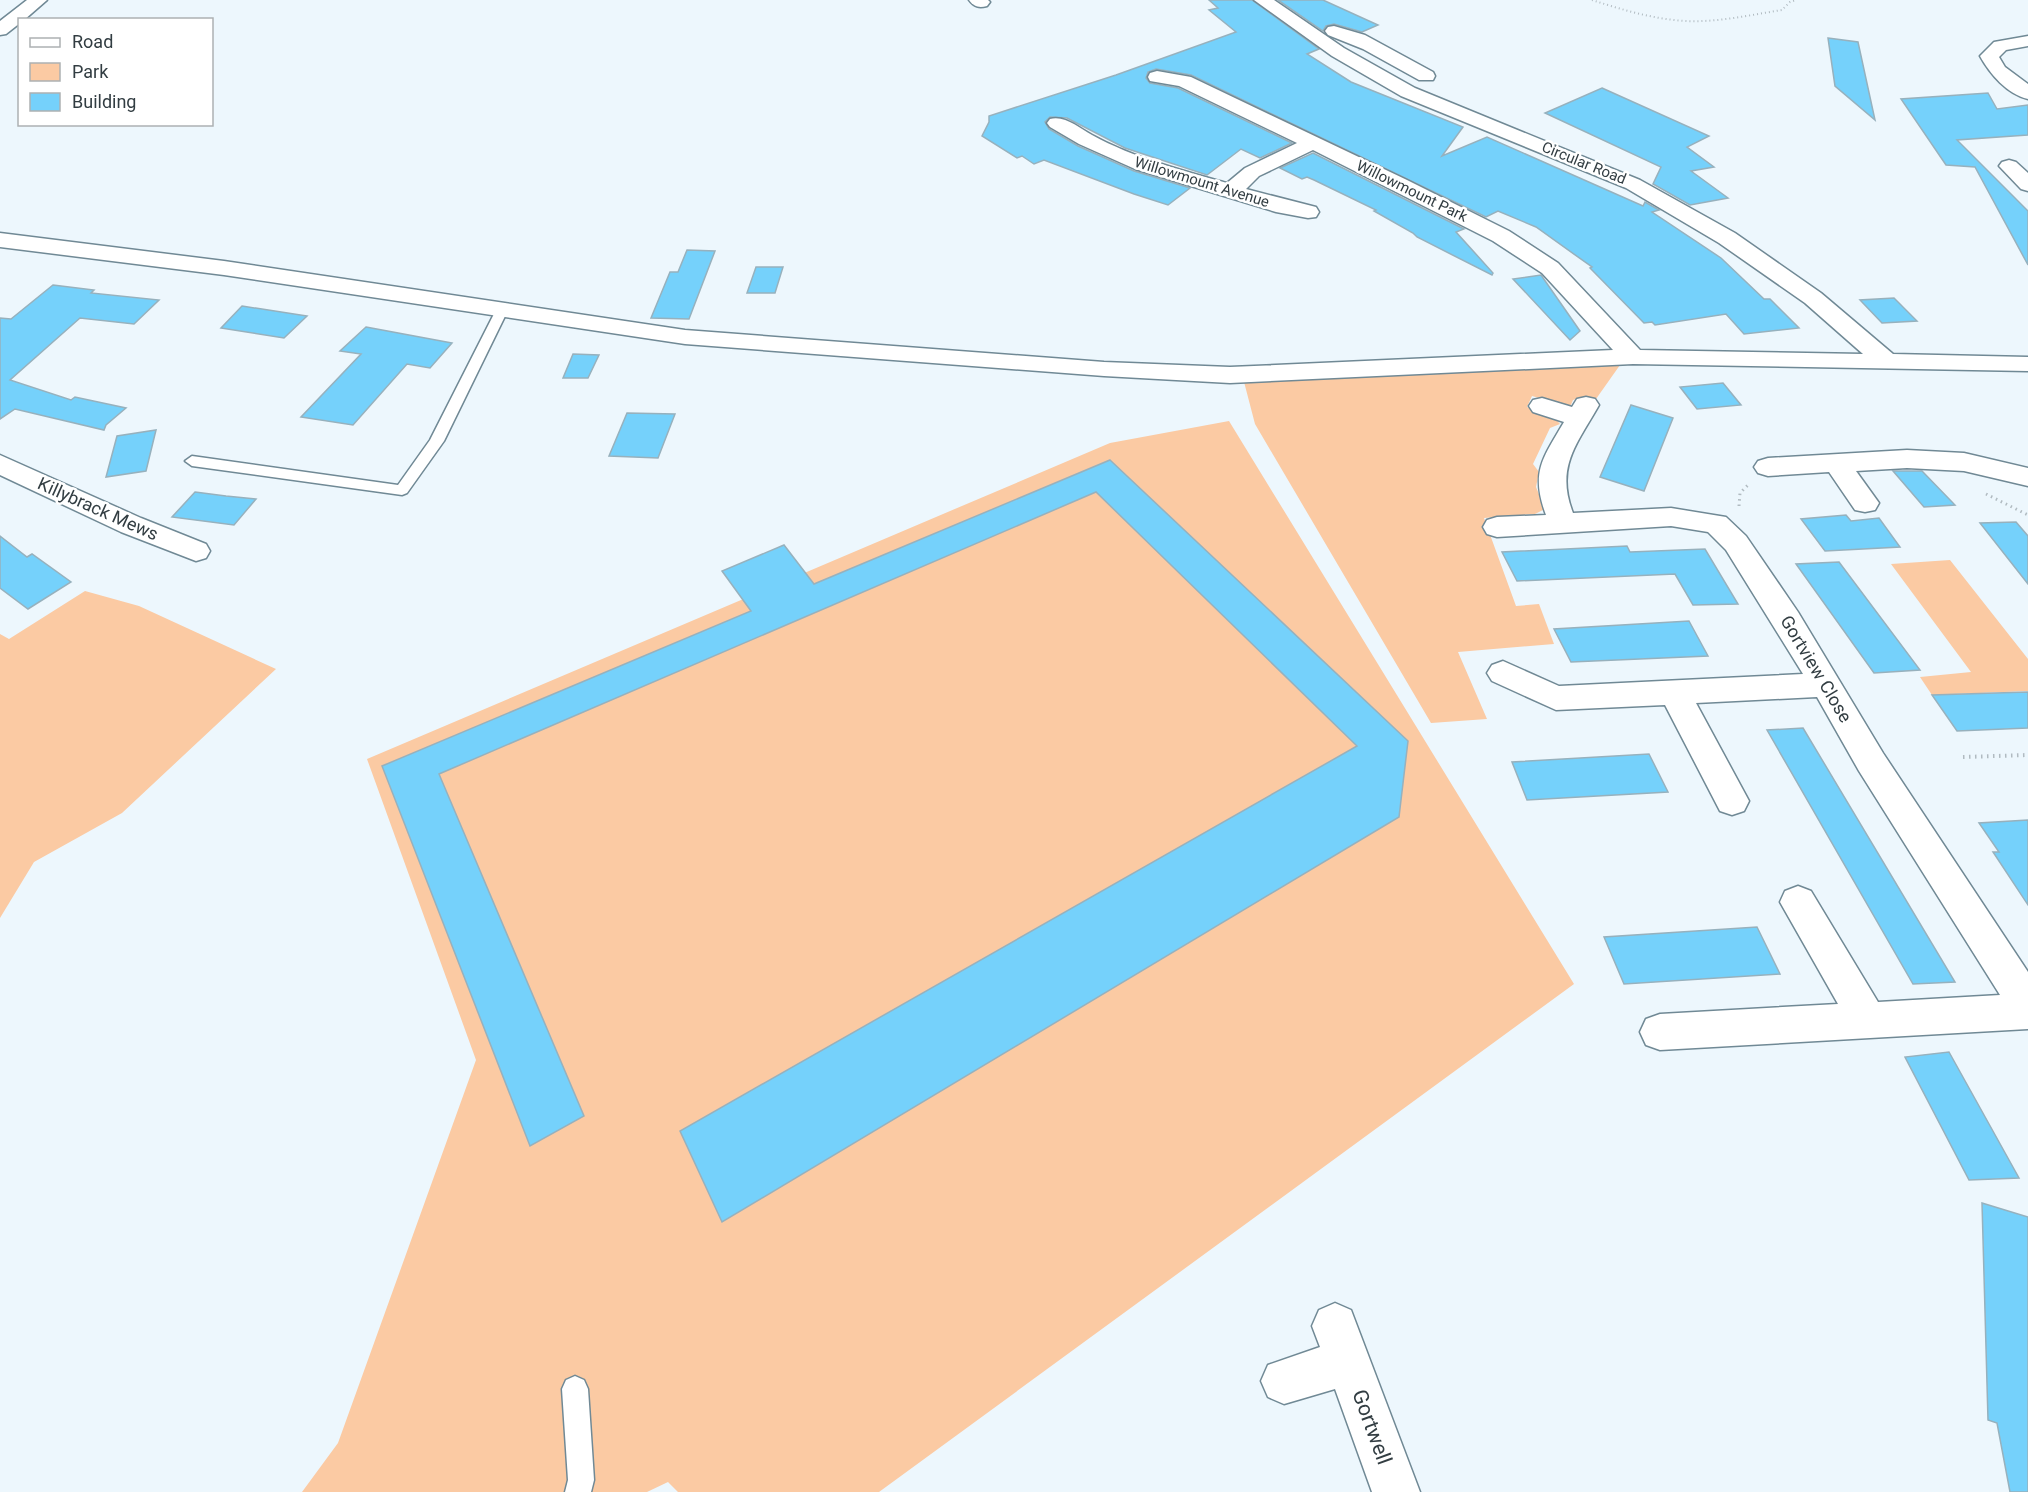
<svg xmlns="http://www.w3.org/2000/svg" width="2028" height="1492" font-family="Roboto,sans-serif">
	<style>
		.green { fill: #fbcaa3 }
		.building { fill: #75d1fb; stroke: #97b1bd; stroke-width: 1.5 }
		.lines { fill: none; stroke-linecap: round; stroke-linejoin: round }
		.lane-casing { stroke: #708995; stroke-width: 3 }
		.street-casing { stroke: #708995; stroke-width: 3 }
		.path-far2 { stroke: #b1bbc1; stroke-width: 2; stroke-dasharray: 1 3; stroke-linecap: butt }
		.path-far1 { stroke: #b1bbc1; stroke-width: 3; stroke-dasharray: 1.5 4; stroke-linecap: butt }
		.path { stroke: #b1bbc1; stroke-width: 4; stroke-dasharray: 1.5 4.5; stroke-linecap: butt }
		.lane { fill: #fff; fill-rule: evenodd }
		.street { fill: #fff; fill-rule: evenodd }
		.labels { text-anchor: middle; stroke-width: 5; stroke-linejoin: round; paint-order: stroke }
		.far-street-label { font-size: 15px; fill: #323d42; stroke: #fff }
		.street-label { font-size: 18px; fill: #323d42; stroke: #fff }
		.near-street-label { font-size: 21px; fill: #323d42; stroke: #fff }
	</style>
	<rect width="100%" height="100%" fill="#edf7fd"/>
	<g class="green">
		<path d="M1620 365 1596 399 1581 397 1573 400 1570 407 1532 396 1527 407C1540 411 1552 413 1560 424L1550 428 1533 464 1539 472 1536 487 1545 509 1535 514 1484 518 1516 606 1539 604 1554 644 1458 652 1487 719 1431 723 1255 424 1243 378Z"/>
		<path d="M1229 421 1574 984 879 1492H678L668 1482 647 1492H302L338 1443 476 1060 367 759 1110 443Z"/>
		<path d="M1950 560 2028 659V691L1932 695 1920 677 1971 672 1891 564Z"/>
		<path d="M85 591 139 606 276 669 122 813 34 862 0 918V634L9 639Z"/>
	</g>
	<g class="building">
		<path d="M1209 0H1252L1319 49 1307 54 1351 82 1463 127 1442 156 1487 137 1643 206 1645 202 1659 210 1652 212 1721 258 1764 299H1770L1799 328 1744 334 1726 314 1655 325 1652 322 1644 323 1590 268 1592 267 1536 227 1498 211 1486 217 1191 75 1156 69 1148 72 1146 78 1150 83 1178 88 1292 143 1260 158 1241 149 1207 175 1125 148 1067 118 1050 117 1045 122 1049 129 1078 146 1134 171 1190 188 1168 205 1134 194 1044 160 1034 164 1022 156 1017 158 982 136 989 122V116L1116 75 1236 32 1209 10 1218 8Z"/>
		<path d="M1278 0H1323L1378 25 1362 32 1334 24 1326 26 1323 31Z"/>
		<path d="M1828 38 1858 42 1875 120 1835 86Z"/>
		<path d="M1602 88 1709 136 1687 147 1714 167 1691 171 1728 198 1690 205 1653 184 1661 167 1545 113Z"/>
		<path d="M1988 93 1997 109 2028 105V135L1957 140 2028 211V265L1975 167 1946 165 1901 99Z"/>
		<path d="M1313 153 1464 229 1456 232 1493 273 1492 275 1417 237 1413 233 1374 211 1376 210 1314 180 1307 177 1302 179 1280 168Z"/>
		<path d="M687 250 715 251 689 319 651 318 670 272H678Z"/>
		<path d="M756 267H783L775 293H747Z"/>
		<path d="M1541 275 1580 331 1570 340 1513 279Z"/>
		<path d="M53 285 94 290 91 293 159 300 134 324 80 318 10 380 71 400 75 397 126 408 106 425 104 430 15 409 0 419V318L11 319Z"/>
		<path d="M1894 298 1917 321 1882 323 1860 300Z"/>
		<path d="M242 306 307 316 284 338 221 328Z"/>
		<path d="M366 327 452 343 430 368 407 364 353 425 301 417 361 354 340 351Z"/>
		<path d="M573 354 599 355 588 378H563Z"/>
		<path d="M1723 383 1741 405 1697 409 1680 387Z"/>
		<path d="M1631 405 1673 418 1644 491 1600 477Z"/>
		<path d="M627 413 675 414 658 458 609 456Z"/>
		<path d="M156 430 146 471 106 477 117 436Z"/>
		<path d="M1110 460 1408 741 1399 817 722 1222 680 1131 1357 746 1096 492 439 774 584 1116 530 1146 382 766 751 611 722 571 784 545 814 584Z"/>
		<path d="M1893 471H1922L1955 505 1924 507Z"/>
		<path d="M195 492 226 496 256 499 234 525 172 517Z"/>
		<path d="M1846 515 1851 521 1879 518 1900 547 1825 551 1801 519Z"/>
		<path d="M2016 522 2028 536V584L1980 523Z"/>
		<path d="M0 536 27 557 32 554 71 582 28 609 0 588Z"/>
		<path d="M1627 546 1630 552 1705 549 1738 604 1693 605 1675 574 1517 581 1502 552Z"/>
		<path d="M1839 562 1920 670 1874 673 1796 564Z"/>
		<path d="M1689 621 1708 656 1571 662 1554 629Z"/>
		<path d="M2028 692V728L1957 731 1932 695Z"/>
		<path d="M1803 728 1955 982 1913 984 1767 730Z"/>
		<path d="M1649 754 1668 792 1527 800 1512 762Z"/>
		<path d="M2028 820V905L1993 852H1999L1979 823Z"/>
		<path d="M1757 927 1780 974 1624 984 1604 937Z"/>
		<path d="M1949 1052 2019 1178 1969 1180 1905 1057Z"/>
		<path d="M1982 1203 2028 1217V1492H2010L1997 1423 1988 1420Z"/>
	</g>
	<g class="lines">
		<defs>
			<g id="lane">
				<path d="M502 306 508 310 444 441 407 493 402 495 192 466 185 461 192 456 398 485 430 440 496 310Z"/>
				<path d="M575 1376 584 1380 588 1389 594 1480 591 1492H565L568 1480 562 1389 566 1380Z"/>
			</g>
			<g id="street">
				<path d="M27 0H47L24 20H20V23L6 34 0 35V21Z"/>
				<path d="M969 0H988L990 2 987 6C979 8 974 7 969 0Z"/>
				<path d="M1254 0H1274L1344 48 1415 88 1640 180 1735 233 1821 293 1893 354 2028 357V371L1633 364 1230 383 1104 376 685 344 224 275 0 247V233L224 261 685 330 1104 362 1230 367 1613 350 1542 273 1493 241 1313 150 1259 176 1246 189 1316 207 1319 212 1316 217 1308 218 1276 212 1135 169 1079 144 1050 127 1047 123 1050 119C1065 115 1079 128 1092 135 1134 158 1181 170 1227 183L1245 168 1297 143 1179 86 1150 81 1148 77 1150 73 1157 71 1191 77 1407 180 1509 231 1558 263 1640 350 1863 354 1805 303 1719 243 1626 188 1401 96 1332 56Z"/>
				<path d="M1334 26 1365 35 1433 72 1435 76 1433 80H1419L1363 49 1328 35 1325 31 1328 27Z"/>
				<path d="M2028 36V46L2006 50 1999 57 2005 67 2028 84V99C2007 94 1990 74 1980 56L1994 42Z"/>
				<path d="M2009 160 2016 162 2028 173V191L2021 189 1999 166 2002 162Z"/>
				<path d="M1586 397 1595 399 1599 405C1577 444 1555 467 1573 513L1671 508 1726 517 1746 536 1798 612 1883 753 2028 972V1029L1660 1050 1646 1045 1640 1032 1646 1019 1660 1014 1838 1004 1780 902 1785 891 1798 886 1811 891 1878 1002 2000 995 1859 771 1817 697 1696 703 1749 801 1744 811 1732 815 1720 811 1665 705 1556 710 1492 681 1487 673 1492 665 1503 661 1559 686 1803 674 1726 550 1708 532 1671 526 1497 537 1487 534 1483 527 1487 520 1497 517 1546 515C1530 472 1543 458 1564 422L1533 412 1529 406 1533 400 1542 398 1572 407 1577 399Z"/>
				<path d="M1907 450 1964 453 2028 468V486L1964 471 1907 468 1856 471 1879 503 1875 510 1865 512 1855 510 1829 472 1768 476 1758 473 1754 467 1758 461 1768 458Z"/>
				<path d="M0 455 141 518 206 544 210 551 206 558 196 561 121 532 0 475Z"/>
				<path d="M1335 1303 1351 1310 1420 1492H1372L1335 1389 1284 1404 1268 1397 1261 1381 1268 1365 1320 1347 1312 1326 1319 1310Z"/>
			</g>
		</defs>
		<use href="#lane" class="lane-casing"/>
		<use href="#street" class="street-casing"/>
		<path class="path-far2" d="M1592 0C1626 11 1666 23 1703 21 1729 20 1756 14 1782 10L1790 2 1796 0"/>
		<g class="path-far1">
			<path d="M1986 494 2028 515"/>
			<path d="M1739 506 1740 493 1749 484"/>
		</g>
		<path class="path" d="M1963 757 2028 755"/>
		<use href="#lane" class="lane"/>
		<use href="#street" class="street"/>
	</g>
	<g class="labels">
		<g class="far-street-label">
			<text transform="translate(1584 163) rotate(22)" y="5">Circular Road</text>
			<text transform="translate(1202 182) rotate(17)" y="5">Willowmount Avenue</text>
			<text transform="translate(1412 191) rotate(26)" y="5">Willowmount Park</text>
		</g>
		<g class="street-label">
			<text transform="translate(98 509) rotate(24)" y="6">Killybrack Mews</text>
			<text transform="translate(1816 669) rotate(59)" y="6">Gortview Close</text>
		</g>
		<g class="near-street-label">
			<text transform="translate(1372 1427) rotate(70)" y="7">Gortwell</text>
		</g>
	</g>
	<rect x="18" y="18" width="195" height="108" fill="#ffffff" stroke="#adb1b3" stroke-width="1.5"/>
	<rect x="30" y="38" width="30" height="9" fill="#ffffff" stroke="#adb1b3" stroke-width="1.5"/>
	<text x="72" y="48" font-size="18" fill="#323d42">Road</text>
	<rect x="30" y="63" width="30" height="18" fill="#fbcaa3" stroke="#adb1b3" stroke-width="1.5"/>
	<text x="72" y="78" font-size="18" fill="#323d42">Park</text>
	<rect x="30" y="93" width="30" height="18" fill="#75d1fb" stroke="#adb1b3" stroke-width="1.5"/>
	<text x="72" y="108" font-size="18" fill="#323d42">Building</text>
</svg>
